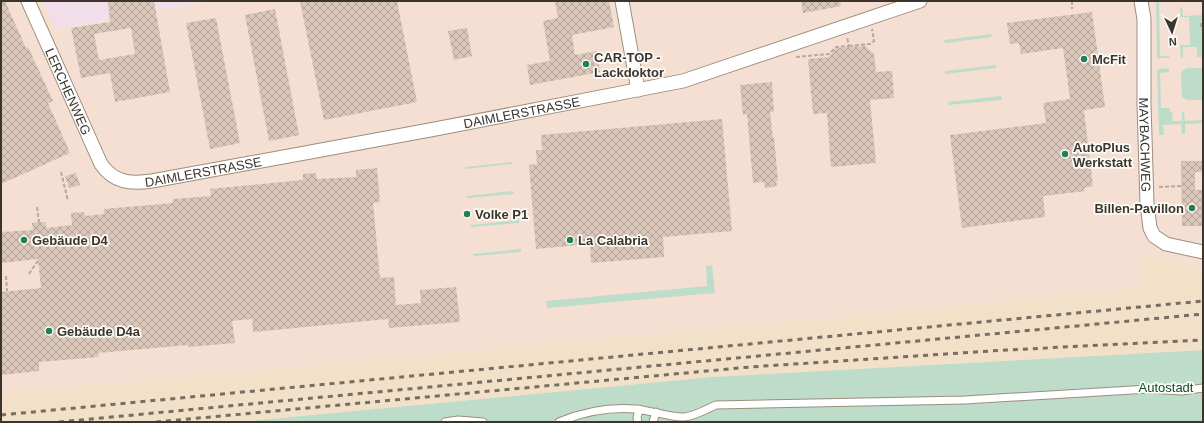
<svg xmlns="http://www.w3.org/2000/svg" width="1204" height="423" font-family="Arial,sans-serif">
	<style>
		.commercial { fill: #f5dfd3 }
		.built { fill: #f3e0c8 }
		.education { fill: #f2ddeb }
		.green { fill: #bedcca }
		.building { fill: url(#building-cross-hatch); fill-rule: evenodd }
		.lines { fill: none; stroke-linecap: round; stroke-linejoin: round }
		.service-casing { stroke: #9b8e7d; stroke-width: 9 }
		.minor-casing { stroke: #9b8e7d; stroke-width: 15 }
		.path { stroke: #b6ab9d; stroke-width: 2; stroke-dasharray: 4 2; stroke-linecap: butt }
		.service { stroke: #fff; stroke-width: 7 }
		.minor { stroke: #fff; stroke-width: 13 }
		.rail { stroke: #766d63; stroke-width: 3; stroke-dasharray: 5 5; stroke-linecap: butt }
		.poi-dot { fill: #247f55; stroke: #fdfbf7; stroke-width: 1.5 }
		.labels { text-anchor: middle; stroke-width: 3.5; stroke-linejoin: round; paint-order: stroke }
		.poi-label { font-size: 13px; font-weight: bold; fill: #3b352e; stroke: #fdfbf7; text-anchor: start }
		.street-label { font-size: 13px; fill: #3b352e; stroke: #fdfbf7 }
		.park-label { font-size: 13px; fill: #0c4d30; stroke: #fdfbf7 }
	</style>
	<defs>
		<pattern id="building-cross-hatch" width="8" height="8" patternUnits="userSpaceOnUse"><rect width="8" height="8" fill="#dbc7ba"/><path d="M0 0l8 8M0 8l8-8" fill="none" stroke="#b3a298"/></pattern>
	</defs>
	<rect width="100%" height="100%" fill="#faecd9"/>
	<path class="commercial" d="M1 1H44L57 29 208 1H1203V270L1139 254 1142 288 759 325 1 394Z"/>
	<path class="built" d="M1139 253 1203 270V350L712 377 239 422H1V394L759 325 1142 288Z"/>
	<path class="education" d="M44 1H208L56 29Z"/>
	<g class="green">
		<path d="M1156 1H1159L1160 56H1169L1170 58H1157Z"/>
		<path d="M1180 7H1182L1183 16 1203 15V57H1197V47H1183V57L1181 58 1180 45H1190L1189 17H1180Z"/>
		<path d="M991 34 992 37 945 43 944 40Z"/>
		<path d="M996 65V68L945 74V71Z"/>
		<path d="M1169 68V72L1160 73 1161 108H1170V112H1172L1173 121H1182V112H1184L1185 121 1203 120V123L1185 124V134H1182L1181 124 1163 125 1164 135H1159L1157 69Z"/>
		<path d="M1187 68H1203V100H1187L1182 97 1181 74 1182 71Z"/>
		<path d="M1001 96 1002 100 948 105V102Z"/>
		<path d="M512 162V164L465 169V167Z"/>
		<path d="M513 191 514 194 467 198V196Z"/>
		<path d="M519 220V223L471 227 470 225Z"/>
		<path d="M521 249V252L474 256 473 254Z"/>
		<path d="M712 265 715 293 547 308 546 301 707 286 706 266Z"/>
		<path d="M1203 350V422H239L712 377Z"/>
	</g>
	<g class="building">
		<path d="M1 1H5L26 48 28 47 53 101 48 103 70 153 1 184Z"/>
		<path d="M108 1H154L170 92 115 102 110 73 81 78 71 28 110 22ZM131 28 135 54 99 60 94 34Z"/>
		<path d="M300 1H397L417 102 324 120Z"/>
		<path d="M555 1H609L614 27 572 35 575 55 597 51 600 72 530 85 527 65 550 61 543 21 558 18Z"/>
		<path d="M801 1H840L841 6 803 13Z"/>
		<path d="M275 9 299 135 269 141 245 15Z"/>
		<path d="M1092 12 1105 107 1084 110 1093 186 1084 188 1085 191 1043 196 1045 217 962 228 950 135 1046 123 1043 103 1070 99 1063 48 1021 54 1019 43 1010 44 1007 23Z"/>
		<path d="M216 18 240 143 210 149 186 23Z"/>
		<path d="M467 28 472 56 454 60 448 31Z"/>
		<path d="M865 46 874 54 876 72 892 71 894 98 870 100 876 163 831 167 827 113 813 114 808 59 829 57 836 48Z"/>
		<path d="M772 82 774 112H770L773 138 774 137 778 181H776L777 186 765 188 764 182 753 183 747 114 743 115 740 85Z"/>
		<path d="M722 119 732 231 663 237 664 257 591 263 590 244 536 249 529 165 537 164 536 150H542L541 135Z"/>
		<path d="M1181 161H1203V172H1195V190H1203V226H1182Z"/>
		<path d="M377 168 380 202 373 203 380 278 394 277 396 305 421 303 420 290 456 287 460 322 389 328 388 319 253 332 252 319 232 321 235 343 188 347V345L98 353 99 357 39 362V371L1 375V292L41 288 38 259 1 263V232L33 230 32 223 39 222H46V228L72 225 71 213 84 212 85 216 104 214V209L173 203V199L211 196 210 189 303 180V174L316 173 317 179 356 177V170Z"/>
		<path d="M76 173 80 185 69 188 65 176Z"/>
	</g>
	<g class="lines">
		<defs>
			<g id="service">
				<path d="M445 422 458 420 483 422"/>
				<path d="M559 422C583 412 609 407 635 409 649 410 672 418 684 417 695 416 705 410 716 405L965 400 1149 389 1182 391 1203 388"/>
				<path d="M638 422 637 418 639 409"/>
				<path d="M653 422 656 412"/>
			</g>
			<g id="minor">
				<path id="s1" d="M28 1 101 164C114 183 131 184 152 181L430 130 683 81 920 1"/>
				<path d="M622 1 638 90"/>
				<path id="s2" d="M1141 1 1144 19V104L1147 204 1150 228 1154 236 1166 244 1203 252"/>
			</g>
		</defs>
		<use href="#service" class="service-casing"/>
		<use href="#minor" class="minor-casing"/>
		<g class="path">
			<path d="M1072 1V9"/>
			<path d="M1201 27V23H1203"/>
			<path d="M849 46 870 44 874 41 872 29"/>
			<path d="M796 57 829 54 836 47 849 46 847 37"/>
			<path d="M61 172 68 201"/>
			<path d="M1159 187 1181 186"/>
			<path d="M37 207 39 222"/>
			<path d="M29 274 39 259"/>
			<path d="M6 276 7 291"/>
		</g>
		<use href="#service" class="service"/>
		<use href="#minor" class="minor"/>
		<g class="rail">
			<path d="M1 415 1203 301"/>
			<path d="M59 422 1203 314"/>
			<path d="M156 422 750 367 1006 350 1203 340"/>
		</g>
	</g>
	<g class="poi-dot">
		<circle cx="1084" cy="59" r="4"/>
		<circle cx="586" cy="64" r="4"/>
		<circle cx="1065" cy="154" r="4"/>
		<circle cx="1192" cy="208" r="4"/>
		<circle cx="467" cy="214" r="4"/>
		<circle cx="24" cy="240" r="4"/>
		<circle cx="570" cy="240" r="4"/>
		<circle cx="49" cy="331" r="4"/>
	</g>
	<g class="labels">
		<g class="poi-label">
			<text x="594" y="62">CAR-TOP -<tspan x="594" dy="15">Lackdoktor</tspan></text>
			<text x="1092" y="64">McFit</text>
			<text x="1073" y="152">AutoPlus<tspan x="1073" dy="15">Werkstatt</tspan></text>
			<text x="1184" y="213" text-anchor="end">Billen-Pavillon</text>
			<text x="475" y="219">Volke P1</text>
			<text x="32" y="245">Gebäude D4</text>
			<text x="578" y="245">La Calabria</text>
			<text x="57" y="336">Gebäude D4a</text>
		</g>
		<g class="street-label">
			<text dy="5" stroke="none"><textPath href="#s1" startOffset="99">LERCHENWEG</textPath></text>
			<text dy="5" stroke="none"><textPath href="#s1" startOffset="612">DAIMLERSTRASSE</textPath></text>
			<text dy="5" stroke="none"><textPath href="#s2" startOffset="144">MAYBACHWEG</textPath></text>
			<text dy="5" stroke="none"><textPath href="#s1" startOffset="288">DAIMLERSTRASSE</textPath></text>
		</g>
		<g class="park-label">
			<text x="1166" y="392">Autostadt</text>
		</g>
	</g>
	<rect width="1204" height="423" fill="none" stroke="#3b352e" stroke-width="4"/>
	<g transform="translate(1172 32) rotate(176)" stroke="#fdfbf7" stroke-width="3" paint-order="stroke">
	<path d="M0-3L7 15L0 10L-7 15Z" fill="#3b352e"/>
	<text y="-6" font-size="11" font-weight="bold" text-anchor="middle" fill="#3b352e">N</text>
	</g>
</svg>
